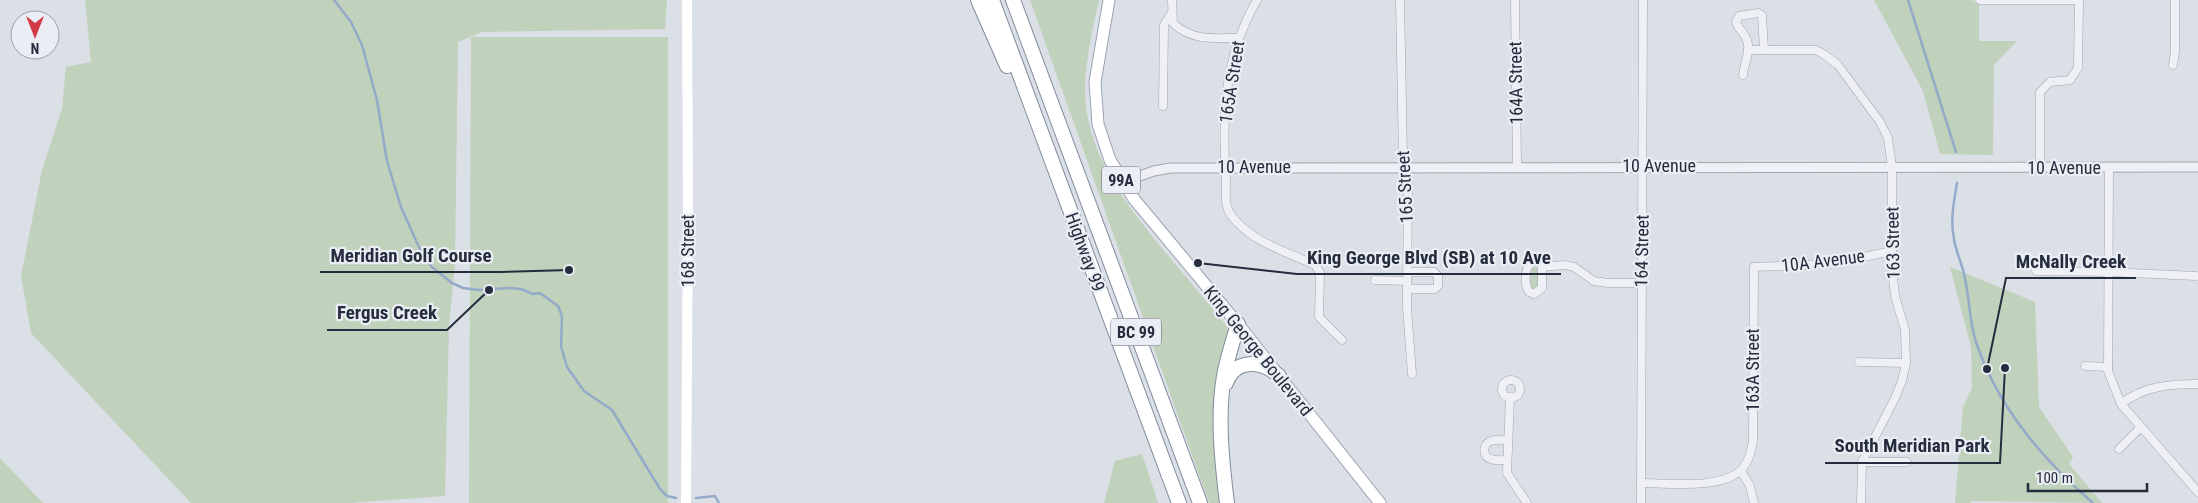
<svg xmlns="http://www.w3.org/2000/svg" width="2198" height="503" font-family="'Roboto Condensed',sans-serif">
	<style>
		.green { fill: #c0d1bc }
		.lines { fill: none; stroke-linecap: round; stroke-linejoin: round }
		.stream { stroke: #94aac9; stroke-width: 2.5 }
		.minor-casing { stroke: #a1a6b0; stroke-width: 9 }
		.tertiary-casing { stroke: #a1a6b0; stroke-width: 11 }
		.primary-casing { stroke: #9aa2b2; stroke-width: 13 }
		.motorway-casing { stroke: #828b9d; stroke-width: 16 }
		.minor { stroke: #eef0f5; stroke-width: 8 }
		.tertiary { stroke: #eef0f5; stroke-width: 9 }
		.secondary { stroke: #fff; stroke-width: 10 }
		.primary { stroke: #fff; stroke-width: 11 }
		.motorway { stroke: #fff; stroke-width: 14 }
		.labels { text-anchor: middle; stroke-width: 4.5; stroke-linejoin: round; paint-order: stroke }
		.shield { fill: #eaeef4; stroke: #606674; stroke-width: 1 }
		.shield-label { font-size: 16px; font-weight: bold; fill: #252c3d }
		.street-label { font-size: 18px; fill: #252c3d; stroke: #eaeef4 }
		.leader { fill: none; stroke: #252c3d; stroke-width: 2 }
		.callout-dot { fill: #252c3d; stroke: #eaeef4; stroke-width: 2 }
		.callout-label { font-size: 19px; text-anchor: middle; font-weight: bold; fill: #252c3d; stroke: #eaeef4; stroke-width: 4.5; stroke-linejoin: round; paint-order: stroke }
	</style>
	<rect width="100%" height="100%" fill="#dbdfe6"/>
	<g class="green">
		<path d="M85 0H667L665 29 482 32 458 42 455 264 449 325 445 496 349 503H191L31 333 21 276 42 170 62 109 66 67 91 62Z"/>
		<path d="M1030 0H1099C1093 28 1086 57 1085 86 1084 153 1125 202 1164 251 1185 275 1205 300 1225 324L1229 331 1221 503H1209Z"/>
		<path d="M1874 0H1971L1979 3V41H2017L1994 65 1993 155 1940 154 1923 91Z"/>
		<path d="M471 37H668V503H469Z"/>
		<path d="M1531 267H1536L1539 270 1538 287 1534 290 1530 286Z"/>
		<path d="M1950 267 2035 302 2039 407 2073 457 2069 464 2102 503 1972 501 1970 503H1955L1963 407 1972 388 1971 347Z"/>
		<path d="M1142 454 1158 503H1104L1115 461Z"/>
		<path d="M0 458 43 503H0Z"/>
	</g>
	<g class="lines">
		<g class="stream">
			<path d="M334 0 351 22 362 45 377 100 387 161 401 207 423 256 432 267 452 283 463 288 479 290 509 288 521 289 533 294 540 293 558 306 562 316 561 346 567 367 584 391 612 410 660 489 667 496 676 498"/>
			<path d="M1908 0 1956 152"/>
			<path d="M1957 183C1954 201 1950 220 1954 239 1956 253 1963 265 1965 279 1970 300 1969 322 1976 342 1997 405 2043 460 2093 503"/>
			<path d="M696 498 715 496 719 503"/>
		</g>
		<defs>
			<g id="minor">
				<path d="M1172 0 1173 23C1191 41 1214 38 1238 38"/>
				<path d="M1257 0C1223 59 1222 116 1226 181 1226 193 1224 205 1231 215 1251 242 1285 251 1315 265L1320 273 1319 317 1342 340"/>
				<path d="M1400 0 1403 157 1408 179 1407 308 1412 374"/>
				<path d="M1515 0 1517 166"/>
				<path d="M1980 0H2079"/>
				<path d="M1748 50H1816L1825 55 1838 65 1880 122 1888 138 1892 167V269L1895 296 1905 330 1906 363 1902 381 1895 398 1862 462 1861 503"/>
				<path d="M2173 65 2175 52V0"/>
				<path d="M1743 75C1744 62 1753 49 1745 36 1742 31 1738 28 1736 22L1739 16 1758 13 1762 15 1764 50"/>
				<path d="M1163 106 1164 25 1172 12"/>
				<path d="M2040 167V92L2050 82 2070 80 2078 68 2079 0"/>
				<path d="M2109 167 2108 371 2121 404 2198 492"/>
				<path d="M1532 262 1539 263 1542 267V288L1534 294 1529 292C1524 284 1524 268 1532 262Z"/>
				<path d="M1542 267 1565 265 1574 267 1594 281 1608 283H1641"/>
				<path d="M2036 271 2108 272 2196 276"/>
				<path d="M1407 272H1434L1438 276V286L1435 289H1407"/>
				<path d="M1375 280 1407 281"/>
				<path d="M1859 362 1906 363"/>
				<path d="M2085 366 2108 367"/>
				<circle cx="1511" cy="389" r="9"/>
				<path d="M1510 397 1507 473 1527 503"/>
				<path d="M2121 404C2144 386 2170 384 2198 384"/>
				<path d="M2119 449 2141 427"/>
				<path d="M1507 460C1502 460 1496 461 1491 459 1482 457 1482 444 1491 441 1496 439 1503 440 1508 441"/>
				<path d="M1862 462H1907"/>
				<path d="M1741 471 1750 486 1754 503"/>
				<path d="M1641 483C1667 483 1723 490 1742 469 1749 461 1751 452 1753 441L1754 267 1829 264 1892 251"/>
				<path d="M1641 503 1643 0"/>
			</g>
			<path id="tertiary" d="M1122 182 1154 171 1170 168 2198 167"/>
			<path id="primary" d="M1109 0 1095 82 1098 124 1110 160 1134 199 1238 324 1380 503"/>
			<g id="motorway">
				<path d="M978 0 1007 66"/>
				<path d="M992 0 1179 503"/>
				<path d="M1013 0 1200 503"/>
				<path d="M1226 383C1235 358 1262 360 1279 376"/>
				<path d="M1227 503C1222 462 1217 417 1224 376 1227 359 1233 341 1238 324"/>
			</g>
		</defs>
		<use href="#minor" class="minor-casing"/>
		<use href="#tertiary" class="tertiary-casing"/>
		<use href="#primary" class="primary-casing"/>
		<use href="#motorway" class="motorway-casing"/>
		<use href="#minor" class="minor"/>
		<use href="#tertiary" class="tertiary"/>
		<path class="secondary" d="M686 503 688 214 687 0"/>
		<use href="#primary" class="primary"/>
		<use href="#motorway" class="motorway"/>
	</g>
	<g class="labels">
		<g class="shield">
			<rect x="1102" y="166.5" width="38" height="27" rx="4"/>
			<rect x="1111" y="318.5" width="50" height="27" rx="4"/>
		</g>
		<g class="shield-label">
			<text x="1121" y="186">99A</text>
			<text x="1136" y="338">BC 99</text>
		</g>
		<g class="street-label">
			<text transform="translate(1232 82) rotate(-81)" y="6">165A Street</text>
			<text transform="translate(1516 83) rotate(-91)" y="6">164A Street</text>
			<text x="1659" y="172">10 Avenue</text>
			<text x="1254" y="173">10 Avenue</text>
			<text x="2064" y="174">10 Avenue</text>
			<text transform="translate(1405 187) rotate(-93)" y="6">165 Street</text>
			<text transform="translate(1893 243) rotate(-91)" y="6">163 Street</text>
			<text transform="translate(688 251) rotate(-90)" y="6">168 Street</text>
			<text transform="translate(1642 251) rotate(-89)" y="6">164 Street</text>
			<text transform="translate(1085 252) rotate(70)" y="6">Highway 99</text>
			<text transform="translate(1823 261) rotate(-7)" y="6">10A Avenue</text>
			<text transform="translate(1258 351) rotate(51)" y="6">King George Boulevard</text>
			<text transform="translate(1753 370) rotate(-90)" y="6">163A Street</text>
		</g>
	</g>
	<path class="leader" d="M569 270L501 272H320M1198 263L1297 274H1561M1987 369L2006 278H2136M489 290L447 330H327M2005 368L2000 463H1825"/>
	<g class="callout-dot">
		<circle cx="569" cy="270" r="5"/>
		<circle cx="1198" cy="263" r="5"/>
		<circle cx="1987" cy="369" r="5"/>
		<circle cx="489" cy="290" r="5"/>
		<circle cx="2005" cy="368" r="5"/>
	</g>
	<g class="callout-label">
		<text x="411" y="262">Meridian Golf Course</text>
		<text x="1429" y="264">King George Blvd (SB) at 10 Ave</text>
		<text x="2071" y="268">McNally Creek</text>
		<text x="387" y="319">Fergus Creek</text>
		<text x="1912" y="452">South Meridian Park</text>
	</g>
	<g transform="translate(35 35) rotate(180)"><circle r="24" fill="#eaeef4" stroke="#9ba0ab"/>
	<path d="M0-4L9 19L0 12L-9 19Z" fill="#d33946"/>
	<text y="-8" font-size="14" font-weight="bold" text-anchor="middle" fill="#252c3d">N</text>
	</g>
	<path d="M2028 483v8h119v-8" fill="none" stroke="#252c3d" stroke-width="2.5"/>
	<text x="2036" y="483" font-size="15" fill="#252c3d" stroke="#eaeef4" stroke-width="4" paint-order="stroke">100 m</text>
</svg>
